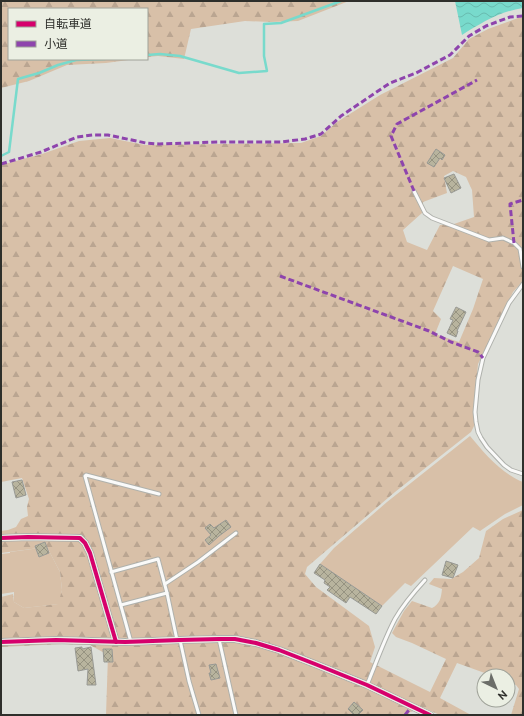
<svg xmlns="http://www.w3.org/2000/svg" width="524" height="716" font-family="Ubuntu,'Noto Sans JP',sans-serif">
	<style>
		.grass { fill: #d8c0a8 }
		.forest { fill: url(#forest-firs); fill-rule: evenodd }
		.water { fill: url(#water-waves) }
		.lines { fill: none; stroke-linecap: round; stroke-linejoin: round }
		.stream { stroke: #78dacc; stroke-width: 2.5 }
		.building { fill: url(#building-cross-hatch); stroke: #989994 }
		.service-casing { stroke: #afb1ac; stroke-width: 5 }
		.minor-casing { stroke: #afb1ac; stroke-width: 8 }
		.service { stroke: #fafaf9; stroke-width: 3 }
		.minor { stroke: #fafaf9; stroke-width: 6 }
		.quiet { stroke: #8e44ad; stroke-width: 3; stroke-dasharray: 6 3; stroke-linecap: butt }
		.cycleway-casing { stroke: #ebefe3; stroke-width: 6 }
		.cycleway { stroke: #d6006c; stroke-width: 4 }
	</style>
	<defs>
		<pattern id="forest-firs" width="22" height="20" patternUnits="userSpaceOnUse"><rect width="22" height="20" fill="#d8c0a8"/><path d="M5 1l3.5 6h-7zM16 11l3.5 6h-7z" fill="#baa591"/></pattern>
		<pattern id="water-waves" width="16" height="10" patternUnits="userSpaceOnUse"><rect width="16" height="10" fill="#78dacc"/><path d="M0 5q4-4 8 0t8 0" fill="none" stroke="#68bbaf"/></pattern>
		<pattern id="building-cross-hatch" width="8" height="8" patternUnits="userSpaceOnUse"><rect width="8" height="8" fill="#b8b49e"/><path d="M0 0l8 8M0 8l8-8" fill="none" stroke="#969381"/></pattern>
	</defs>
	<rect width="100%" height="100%" fill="#dddfd9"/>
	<g class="grass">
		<path d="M470 436C484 453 502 474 523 482V505L505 514 480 531 473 527 411 586 405 583 382 606 320 564 334 548 387 502Z"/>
		<path d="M47 547 60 572 62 590 59 604 24 608 14 602V592L1 594V554L10 553V554V552Z"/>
	</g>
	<g class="forest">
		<path d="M1 1H349L298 21 270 22 245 21 191 29 184 59 158 56 147 57V9H9V59H136L106 63 67 65 29 81 1 88Z"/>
		<path d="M518 18H523V281L513 292 478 364 474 408V426L471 432 395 492 307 567 305 574 316 587 369 626 375 647 370 662 430 692 446 659 412 643 396 637 392 633 404 611 412 601 432 608C440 604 441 598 442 589L429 584 434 578 451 579 463 572 479 558 486 531 503 519 523 510V715H511L519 689 516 685 508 682V676H493L457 663 440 698 471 715H440L424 708 410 712 408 715H106L108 655 90 645 62 644 1 647V597L13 594 14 602 24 608 58 604 62 590 60 572 47 547 1 553V531L8 530 16 527 21 519 28 516 27 507 29 499 22 478 1 482V165L42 154 79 141 110 138 145 145 301 143 321 136 337 122 380 95 453 58 469 39 488 29ZM453 171 466 177 472 190 474 217 454 224 440 225 427 250 407 242 403 230 422 213 423 202 447 193 444 176ZM453 266 483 279 473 309 459 342 435 334 441 319 433 311Z"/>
	</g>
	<path class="water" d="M455 1H523V8C501 11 481 23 462 35Z"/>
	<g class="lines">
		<g class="stream">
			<path d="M147 55 160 54 180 56 239 73 267 71 264 56V24L281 23 341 1"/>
			<path d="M1 156 9 152 18 79 39 73 58 65 76 60 105 59"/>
		</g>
	</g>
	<g class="building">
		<path d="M436 149 445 155 442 160 440 158 434 167 427 163Z"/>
		<path d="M454 174 461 188 451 193 444 178Z"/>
		<path d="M456 307 466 312 457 331H458L456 337 447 333 453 320 450 319Z"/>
		<path d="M22 480 26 495 16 498 12 482Z"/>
		<path d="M226 520 231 527 219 536 209 545 205 540 211 535 205 528 210 524 214 528Z"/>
		<path d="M45 542 49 553 39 557 35 546Z"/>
		<path d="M446 561 458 565 453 578 442 575Z"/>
		<path d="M320 564 382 606 376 614 350 597 346 603 327 590 330 587 324 583 325 580 314 573Z"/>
		<path d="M82 647V649L91 647 96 685H87L88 669 78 671 75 648Z"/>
		<path d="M103 649H112L113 662H104Z"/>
		<path d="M216 664 220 678 211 680 209 673H211L209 665Z"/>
		<path d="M354 702 363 710 358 715H354L348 709Z"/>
	</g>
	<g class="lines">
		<defs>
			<g id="service">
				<path d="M414 191 425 213 432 218 489 240 503 238 514 243 520 249 523 267"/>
				<path d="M523 284 509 303 483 358 478 380 475 412 476 422 478 432 481 438 487 447 504 465 511 470 523 474"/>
				<path d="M111 572 158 559 167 593 177 640"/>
				<path d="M165 584 198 562 236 533"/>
				<path d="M121 605 167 593"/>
				<path d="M219 639 236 715"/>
				<path d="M180 640 189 681 199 715"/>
				<path d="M131 642 85 476 86 475 159 494"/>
				<path d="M367 685C376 663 384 640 395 619 403 605 414 592 425 580"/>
			</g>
			<g id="minor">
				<path d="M1 538 28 537 80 538 85 543 90 553 116 642"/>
				<path d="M1 642 56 640 125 642 180 640 219 639H235L256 643 279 650 315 664 367 685 430 715"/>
			</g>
		</defs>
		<use href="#service" class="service-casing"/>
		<use href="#minor" class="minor-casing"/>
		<use href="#service" class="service"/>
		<use href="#minor" class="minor"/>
		<g class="quiet">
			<path d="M1 164 41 152 77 137 93 135H108L146 143 159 144 219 142H281L305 139 321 134 341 116 390 83 416 73 450 55 469 36 486 26 510 17 523 16"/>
			<path d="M414 191 391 136 397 124 477 80"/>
			<path d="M514 243 510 204 523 200"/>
			<path d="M280 276 429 331 451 342 478 352 483 358"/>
			<path d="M405 715 412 706"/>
		</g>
		<defs>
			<g id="cycleway">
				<path d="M1 538 28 537 80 538 85 543 90 553 116 642"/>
				<path d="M1 642 56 640 125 642 180 640 219 639H235L256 643 279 650 315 664 367 685 430 715"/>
			</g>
		</defs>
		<use href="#cycleway" class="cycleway-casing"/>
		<use href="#cycleway" class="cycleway"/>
	</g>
	<rect width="524" height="716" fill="none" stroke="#2e2f2b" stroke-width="4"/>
	<rect x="8" y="8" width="140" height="52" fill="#ebefe3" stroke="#9fa299"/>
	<rect x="16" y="21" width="20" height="6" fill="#d6006c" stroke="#9fa299"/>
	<text x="44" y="28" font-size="12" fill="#2e2f2b">自転車道</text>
	<rect x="16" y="41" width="20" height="6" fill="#8e44ad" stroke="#9fa299"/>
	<text x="44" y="48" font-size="12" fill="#2e2f2b">小道</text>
	<g transform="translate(496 688) rotate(137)"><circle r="19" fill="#ebefe3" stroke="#9fa299"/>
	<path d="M0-3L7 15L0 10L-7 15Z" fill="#6b6d68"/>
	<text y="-6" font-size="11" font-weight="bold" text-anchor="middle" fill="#2e2f2b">N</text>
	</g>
</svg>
